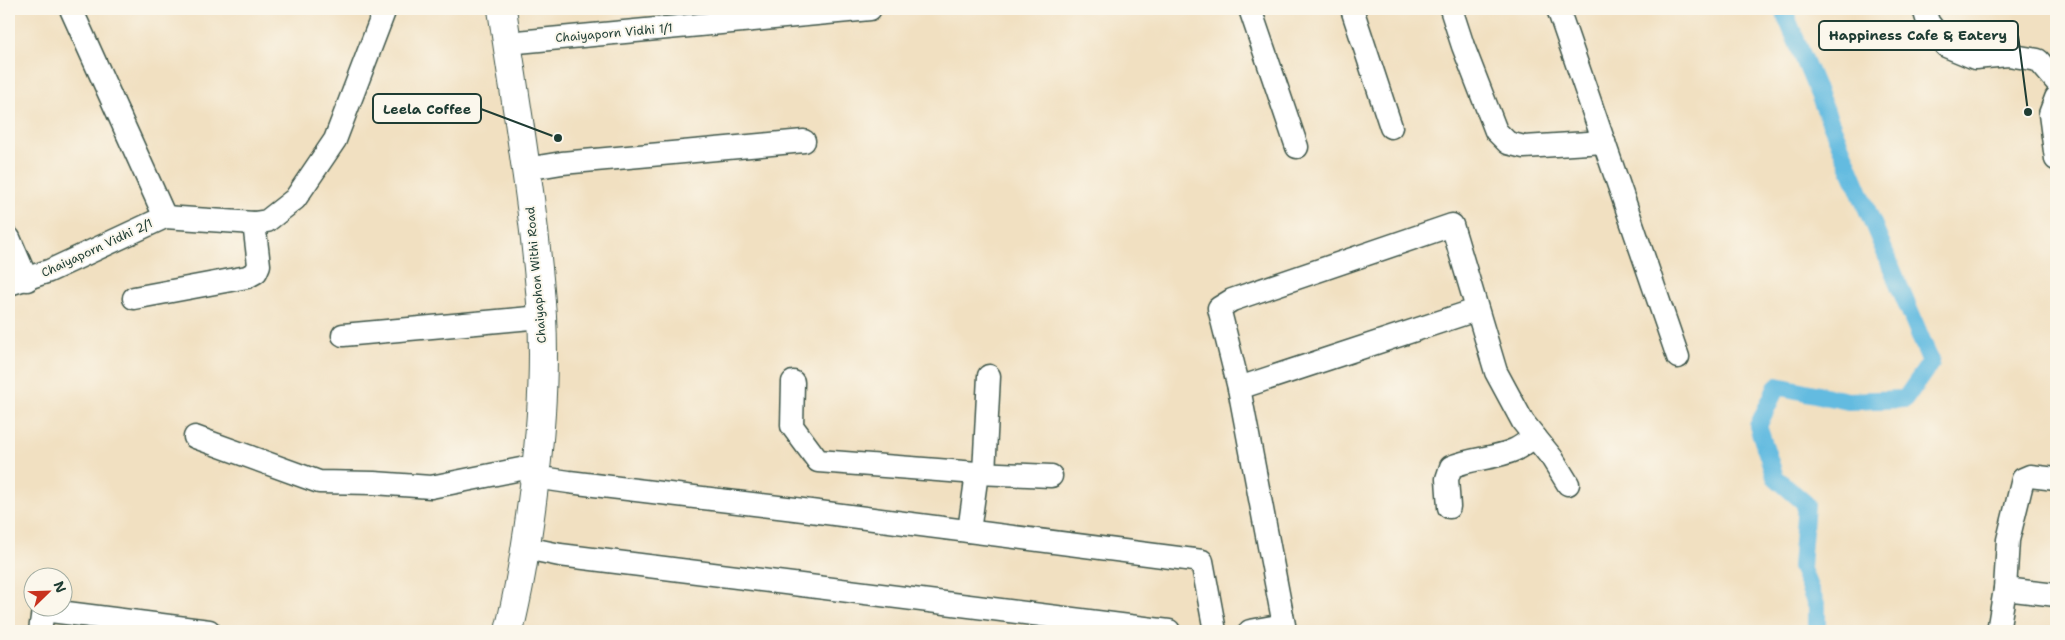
<svg xmlns="http://www.w3.org/2000/svg" width="2065" height="640" font-family="'Shantell Sans',sans-serif">
	<style>
		.lines { fill: none; stroke-linecap: round; stroke-linejoin: round }
		.canal { stroke: #63bbe0; stroke-width: 18 }
		.minor-casing { stroke: #3e5549; stroke-width: 25 }
		.major-casing { stroke: #3e5549; stroke-width: 30 }
		.minor { stroke: #fff; stroke-width: 22 }
		.major { stroke: #fff; stroke-width: 28 }
		.labels { text-anchor: middle; stroke-width: 4; stroke-linejoin: round; paint-order: stroke }
		.street-label { font-size: 12px; fill: #1f3d34; stroke: #fbf7ec }
		.leader { fill: none; stroke: #1f3d34; stroke-width: 2 }
		.callout-dot { fill: #1f3d34; stroke: #fbf7ec; stroke-width: 2 }
		.callout { fill: #fbf7ec; stroke: #1f3d34; stroke-width: 2 }
		.callout-label { font-size: 14px; text-anchor: middle; font-weight: bold; fill: #1f3d34 }
	</style>
	<rect width="100%" height="100%" fill="#fbf7ec"/>
	<filter id="ink" filterUnits="userSpaceOnUse"><feTurbulence type="fractalNoise" baseFrequency=".02" numOctaves="2"/><feDisplacementMap in="SourceGraphic" scale="10" xChannelSelector="R" yChannelSelector="G"/><feConvolveMatrix kernelMatrix="1 2 1 2 8 2 1 2 1" color-interpolation-filters="sRGB"/></filter>
	<filter id="wash" filterUnits="userSpaceOnUse"><feTurbulence type="fractalNoise" baseFrequency=".0096" numOctaves="4" result="noise"/><feDisplacementMap in="SourceGraphic" scale="20" xChannelSelector="R" yChannelSelector="G"/><feGaussianBlur stdDeviation="1.12" result="paint"/><feColorMatrix in="noise" values="0 0 0 0 0 0 0 0 0 0 0 0 0 0 0 0 0 1.4 0 .05"/><feComposite in="paint" operator="in"/></filter>
	<g filter="url(#wash)">
		<rect width="100%" height="100%" fill="#f1e0c1"/>
		<g class="lines">
			<path class="canal" d="M1783 9 1931 362 1905 399 1848 401 1777 386 1758 426 1775 477 1806 504 1801 567 1817 607V631"/>
		</g>
	</g>
	<g filter="url(#ink)">
		<g class="lines">
			<defs>
				<g id="minor">
					<path d="M71 9 165 217"/>
					<path d="M1250 9 1297 147"/>
					<path d="M1352 9 1391 127"/>
					<path d="M1451 9 1463 46 1496 131 1508 143 1524 147 1604 142"/>
					<path d="M1558 9 1678 357"/>
					<path d="M1924 9 1928 22 1946 46 1975 58 2008 55 2038 60 2056 81"/>
					<path d="M507 43 870 9"/>
					<path d="M2056 98 2050 114 2056 159"/>
					<path d="M526 169 562 163 804 141"/>
					<path d="M9 238 27 280"/>
					<path d="M9 284 49 271 165 217 254 223 267 221 295 199 335 140 385 9"/>
					<path d="M134 298 247 277 256 272 259 265 254 223"/>
					<path d="M343 335 542 317"/>
					<path d="M793 382 792 426 818 461 977 473 1051 476"/>
					<path d="M1239 388 1476 310"/>
					<path d="M195 437 319 482 374 483 431 487 536 466"/>
					<path d="M984 473 989 376"/>
					<path d="M535 477 569 482 795 509 1202 561 1215 631"/>
					<path d="M1449 507 1447 479 1451 467C1471 458 1494 459 1514 450 1521 447 1528 441 1535 437"/>
					<path d="M969 531 977 473"/>
					<path d="M526 548 560 555 1169 631"/>
					<path d="M2005 589 2056 595"/>
					<path d="M40 631 43 610 209 631"/>
					<path d="M1250 631 1284 625 1239 388 1219 308 1232 300 1452 225 1496 372 1523 422 1552 458 1568 484"/>
					<path d="M1998 631 2005 589 2008 540 2023 479 2030 476 2056 479"/>
				</g>
				<path id="major" d="M502 9C517 111 535 213 542 316 545 373 541 430 534 486 528 535 521 583 509 631"/>
			</defs>
			<use href="#minor" class="minor-casing"/>
			<use href="#major" class="major-casing"/>
			<use href="#minor" class="minor"/>
			<use href="#major" class="major"/>
		</g>
	</g>
	<g class="labels">
		<g class="street-label">
			<text transform="translate(614 33) rotate(-5)" y="4">Chaiyaporn Vidhi 1/1</text>
			<text transform="translate(97 248) rotate(-25)" y="4">Chaiyaporn Vidhi 2/1</text>
			<text transform="translate(536 275) rotate(-95)" y="4">Chaiyaphon Withi Road</text>
		</g>
	</g>
	<path class="leader" d="M2028 112L2018 35M558 138L481 109"/>
	<g class="callout-dot">
		<circle cx="2028" cy="112" r="5"/>
		<circle cx="558" cy="138" r="5"/>
	</g>
	<g class="callout">
		<rect x="1819" y="21" width="199" height="29" rx="5"/>
		<rect x="373" y="94" width="108" height="29" rx="5"/>
	</g>
	<g class="callout-label">
		<text x="1918" y="40">Happiness Cafe &amp; Eatery</text>
		<text x="427" y="114">Leela Coffee</text>
	</g>
	<rect width="2065" height="640" fill="none" stroke="#fbf7ec" stroke-width="30"/>
	<g transform="translate(48 592) rotate(67)"><circle r="24" fill="#fbf7ec" stroke="#a3ada2"/>
	<path d="M0-4L9 19L0 12L-9 19Z" fill="#c8321e"/>
	<text y="-8" font-size="14" font-weight="bold" text-anchor="middle" fill="#1f3d34">N</text>
	</g>
</svg>
